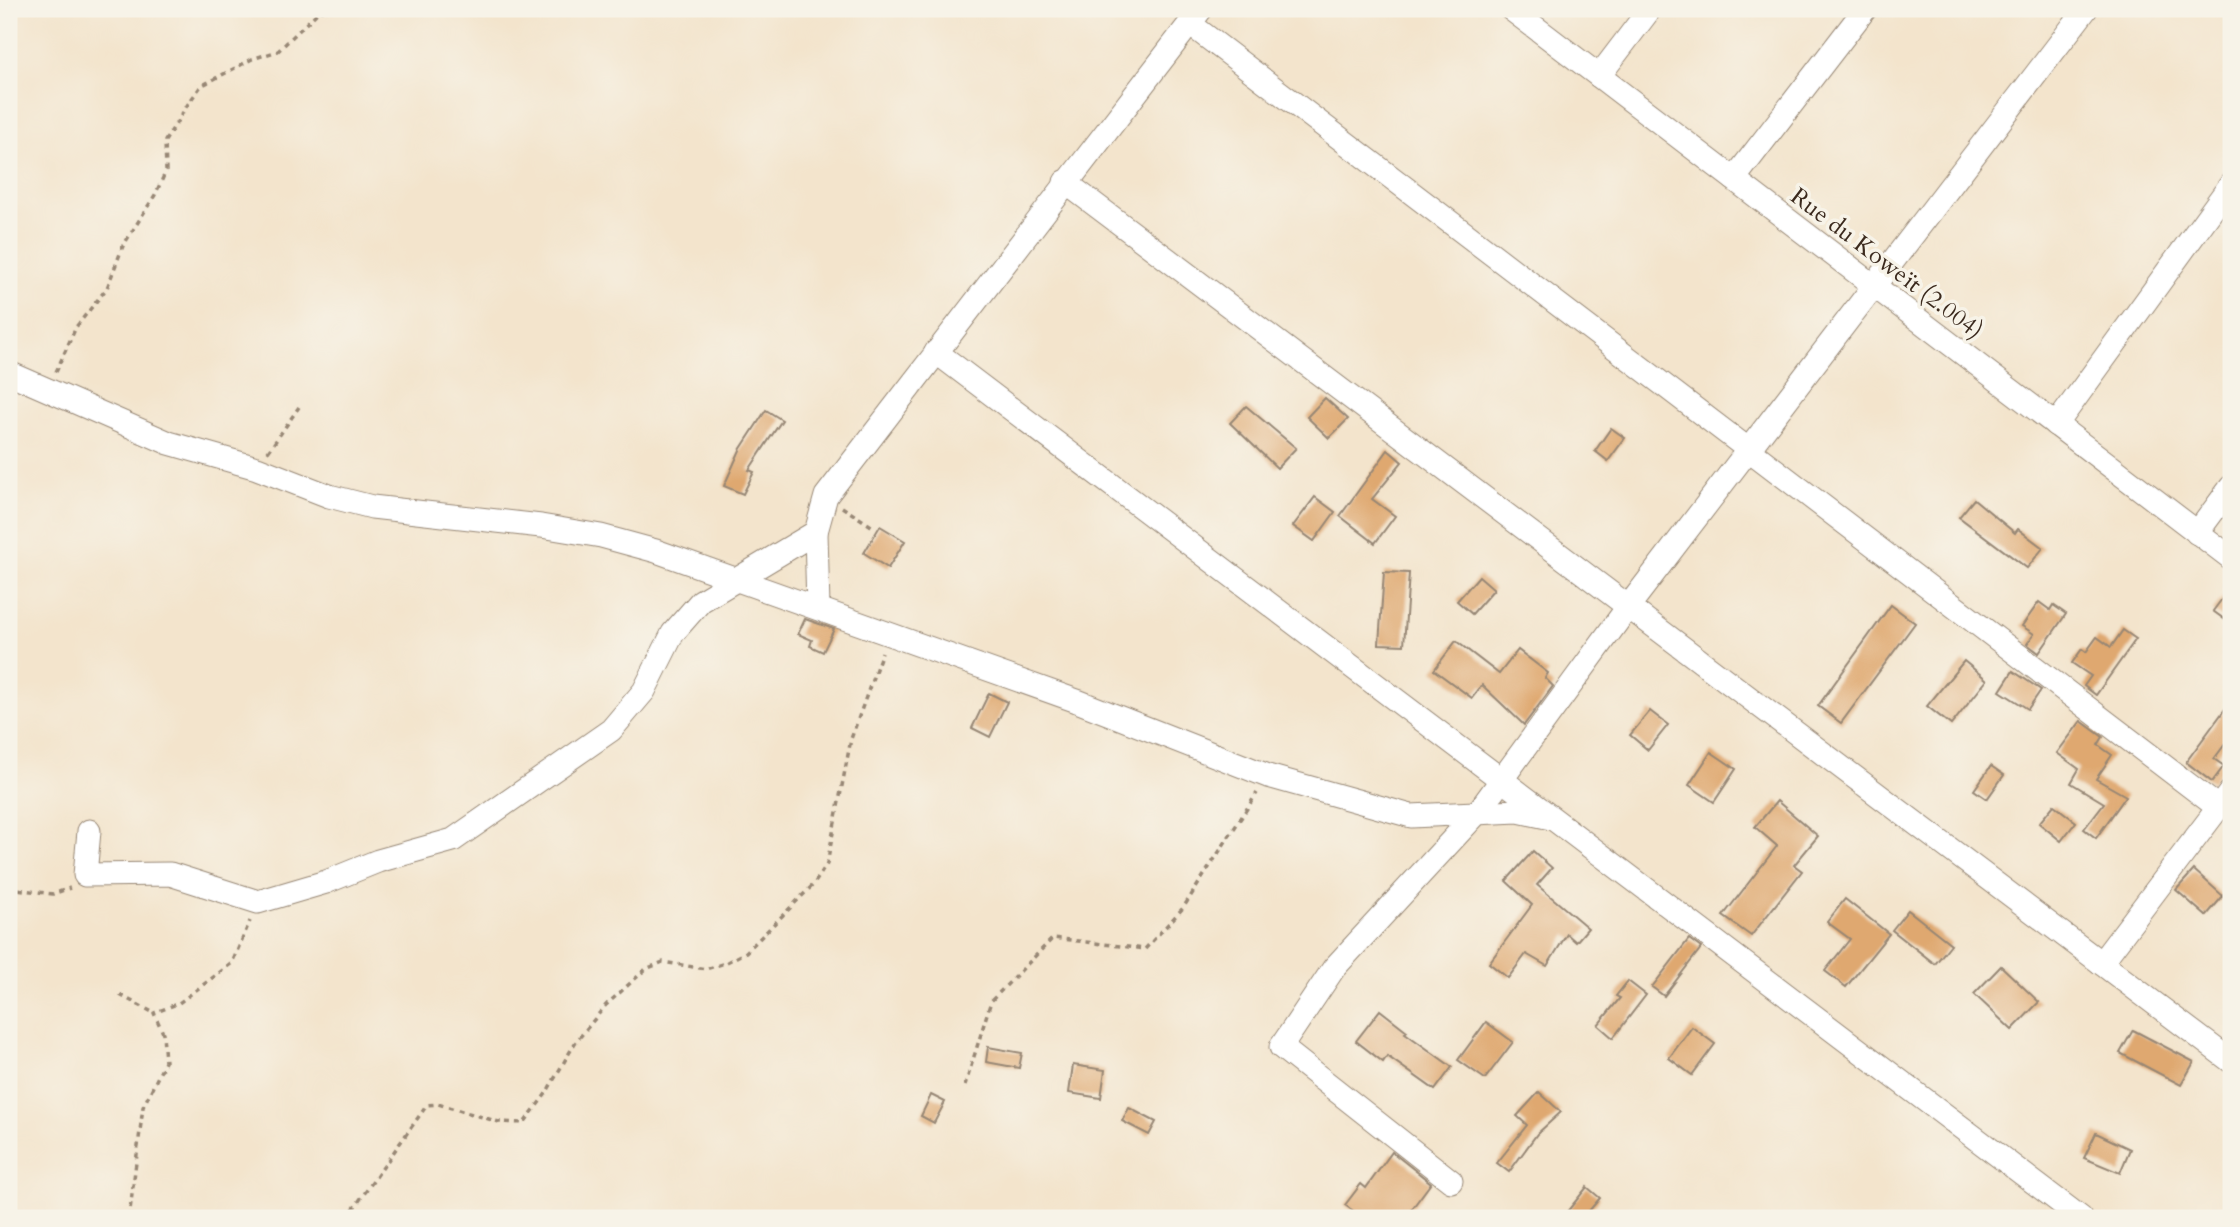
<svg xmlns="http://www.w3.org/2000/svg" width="2240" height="1227" font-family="Cardo,serif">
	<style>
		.building { fill: #dfa86f }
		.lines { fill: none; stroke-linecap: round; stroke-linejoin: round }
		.minor-casing { stroke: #978775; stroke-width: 25 }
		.path { stroke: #978775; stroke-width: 3.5; stroke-dasharray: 5 5; stroke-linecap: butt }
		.minor { stroke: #fff; stroke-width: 23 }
		.labels { text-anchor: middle; stroke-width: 7; stroke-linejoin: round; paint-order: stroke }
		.street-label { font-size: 24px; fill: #3b2a1e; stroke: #f7f3e8 }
	</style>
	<rect width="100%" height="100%" fill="#f7f3e8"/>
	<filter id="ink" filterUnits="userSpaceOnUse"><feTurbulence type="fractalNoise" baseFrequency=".0143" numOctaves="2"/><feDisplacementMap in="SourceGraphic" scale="14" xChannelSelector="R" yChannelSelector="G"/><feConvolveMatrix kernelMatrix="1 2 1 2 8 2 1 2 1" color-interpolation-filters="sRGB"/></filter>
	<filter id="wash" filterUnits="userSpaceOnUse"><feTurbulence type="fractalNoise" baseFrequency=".00686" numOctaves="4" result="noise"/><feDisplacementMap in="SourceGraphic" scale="28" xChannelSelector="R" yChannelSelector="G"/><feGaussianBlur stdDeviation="1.57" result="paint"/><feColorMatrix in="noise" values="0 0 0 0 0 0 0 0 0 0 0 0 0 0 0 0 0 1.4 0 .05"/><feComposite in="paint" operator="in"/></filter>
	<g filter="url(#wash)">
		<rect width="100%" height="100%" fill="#f3e4cc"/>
		<g id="blocks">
			<g class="building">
				<path d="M1325 398 1348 419 1329 438 1307 417Z"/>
				<path d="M1246 406 1296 448 1277 468 1230 423Z"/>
				<path d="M766 410 782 420 749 470 754 472 743 494 724 486 740 450Z"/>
				<path d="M1611 428 1625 438 1608 461 1595 451Z"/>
				<path d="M1388 450 1402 462 1372 499 1395 516 1375 543 1340 516Z"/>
				<path d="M1315 497 1335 512 1314 541 1293 526Z"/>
				<path d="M1974 499 2015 533 2018 529 2043 548 2027 568 1959 517Z"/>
				<path d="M880 526 905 541 888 568 864 553Z"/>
				<path d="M1384 572 1409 573 1404 645 1379 644Z"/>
				<path d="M1479 576 1494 589 1472 614 1457 601Z"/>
				<path d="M2231 587V624L2213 611Z"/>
				<path d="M2039 602 2050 610 2053 605 2066 614 2039 653 2027 644 2034 634 2022 626Z"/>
				<path d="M1891 605 1915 623 1841 723 1818 706Z"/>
				<path d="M805 619 834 629 823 652 810 646 812 640 798 634Z"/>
				<path d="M2123 630 2136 639 2096 695 2084 686 2091 676 2072 663 2082 649 2086 652 2097 637 2111 647Z"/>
				<path d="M1456 641 1499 674 1518 650 1548 673 1545 678 1553 686 1524 725 1482 685 1472 698 1434 670Z"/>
				<path d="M1964 661 1987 680 1951 725 1927 706Z"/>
				<path d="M2013 671 2041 690 2028 709 2000 691Z"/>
				<path d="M989 693 1007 702 990 737 972 728Z"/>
				<path d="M2231 701V736L2214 759 2224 766 2212 782 2186 762Z"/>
				<path d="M1650 711 1668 725 1648 750 1630 735Z"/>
				<path d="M2081 721 2103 737 2098 745 2112 755 2096 779 2126 796 2096 838 2084 829 2104 803 2071 783 2079 769 2057 753Z"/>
				<path d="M1711 752 1736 769 1714 802 1689 785Z"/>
				<path d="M1991 766 2004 775 1987 799 1974 790Z"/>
				<path d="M1777 801 1818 836 1794 865 1802 871 1751 936 1723 916 1777 846 1755 827Z"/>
				<path d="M2054 805 2076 822 2061 841 2039 823Z"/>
				<path d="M1533 851 1552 868 1537 885 1588 928 1576 942 1567 934 1547 966 1526 954 1508 978 1489 963 1532 905 1506 881Z"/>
				<path d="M2194 870 2223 896 2206 916 2176 890Z"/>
				<path d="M1845 899 1889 934 1846 987 1825 971 1850 939 1827 922Z"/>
				<path d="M1908 910 1951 944 1935 964 1892 930Z"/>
				<path d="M1689 939 1701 948 1664 996 1652 987Z"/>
				<path d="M2001 966 2039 1002 2012 1030 1974 994Z"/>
				<path d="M1628 981 1646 995 1613 1038 1598 1025 1620 998 1616 996Z"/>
				<path d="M1380 1010 1407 1031 1405 1033 1452 1067 1435 1090 1387 1056 1383 1062 1356 1041Z"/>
				<path d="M1486 1022 1513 1042 1485 1079 1458 1060Z"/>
				<path d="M1692 1027 1715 1044 1692 1075 1669 1058Z"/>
				<path d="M2133 1030 2194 1062 2181 1085 2120 1053Z"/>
				<path d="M988 1047 1022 1053 1019 1068 986 1062Z"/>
				<path d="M1073 1065 1105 1070 1101 1098 1069 1093Z"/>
				<path d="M1539 1092 1561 1112 1537 1134 1509 1172 1497 1163 1527 1125 1517 1116Z"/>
				<path d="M931 1095 945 1102 934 1123 921 1116Z"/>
				<path d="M1129 1108 1156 1122 1149 1135 1122 1121Z"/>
				<path d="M2096 1133 2130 1149 2120 1173 2084 1158Z"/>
				<path d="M1392 1152 1431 1183 1405 1218H1363L1345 1205 1361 1184 1366 1188Z"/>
				<path d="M1587 1187 1600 1198 1583 1218H1562Z"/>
			</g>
		</g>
	</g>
	<g filter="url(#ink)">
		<use href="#blocks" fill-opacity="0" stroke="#978775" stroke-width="2"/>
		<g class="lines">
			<defs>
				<g id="minor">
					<path d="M1511 9 2231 558"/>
					<path d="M1190 24 2219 808"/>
					<path d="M1599 76 1650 9"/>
					<path d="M1734 179 1865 9"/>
					<path d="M1065 182 2231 1061"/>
					<path d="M936 352 2081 1218"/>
					<path d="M9 373 169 443 257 468 329 496 372 507 541 526 601 536 656 551 1077 701 1268 776 1411 816 1518 811 1551 818"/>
					<path d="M2056 425 2231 184"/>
					<path d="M2197 533 2231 487"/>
					<path d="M818 608 816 532 826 496 1201 9"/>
					<path d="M89 831 85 875 170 874 258 902 326 882 378 861 453 840 611 730 644 691 673 633 701 601 816 532"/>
					<path d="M2101 963 2231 791"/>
					<path d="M1451 1181 1281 1047 1334 968 1478 812 1628 607 2086 9"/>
				</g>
			</defs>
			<use href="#minor" class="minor-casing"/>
			<g class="path">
				<path d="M56 372 76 327 107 288 123 246 155 195 166 171 165 141 188 104 201 86 252 59 278 51 317 13 327 9"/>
				<path d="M268 452 299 407"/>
				<path d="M842 507 873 527"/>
				<path d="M9 888 53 894 70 888"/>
				<path d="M120 995 154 1013"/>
				<path d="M965 1086 991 1001 1053 938 1145 949 1183 908 1257 793"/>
				<path d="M129 1218 143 1107 165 1062 163 1033 154 1013 179 1003 232 963 250 921"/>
				<path d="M347 1218 427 1105 438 1104 499 1122 524 1123 545 1095 575 1043 606 1005 646 969 663 962 706 969 725 963 746 952 814 884 827 864 851 739 882 652"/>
			</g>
			<use href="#minor" class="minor"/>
		</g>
	</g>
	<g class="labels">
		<g class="street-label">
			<text transform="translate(1887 263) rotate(37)" y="8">Rue du Koweït (2.004)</text>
		</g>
	</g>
	<rect width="2240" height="1227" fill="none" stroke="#f7f3e8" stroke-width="35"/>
</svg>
